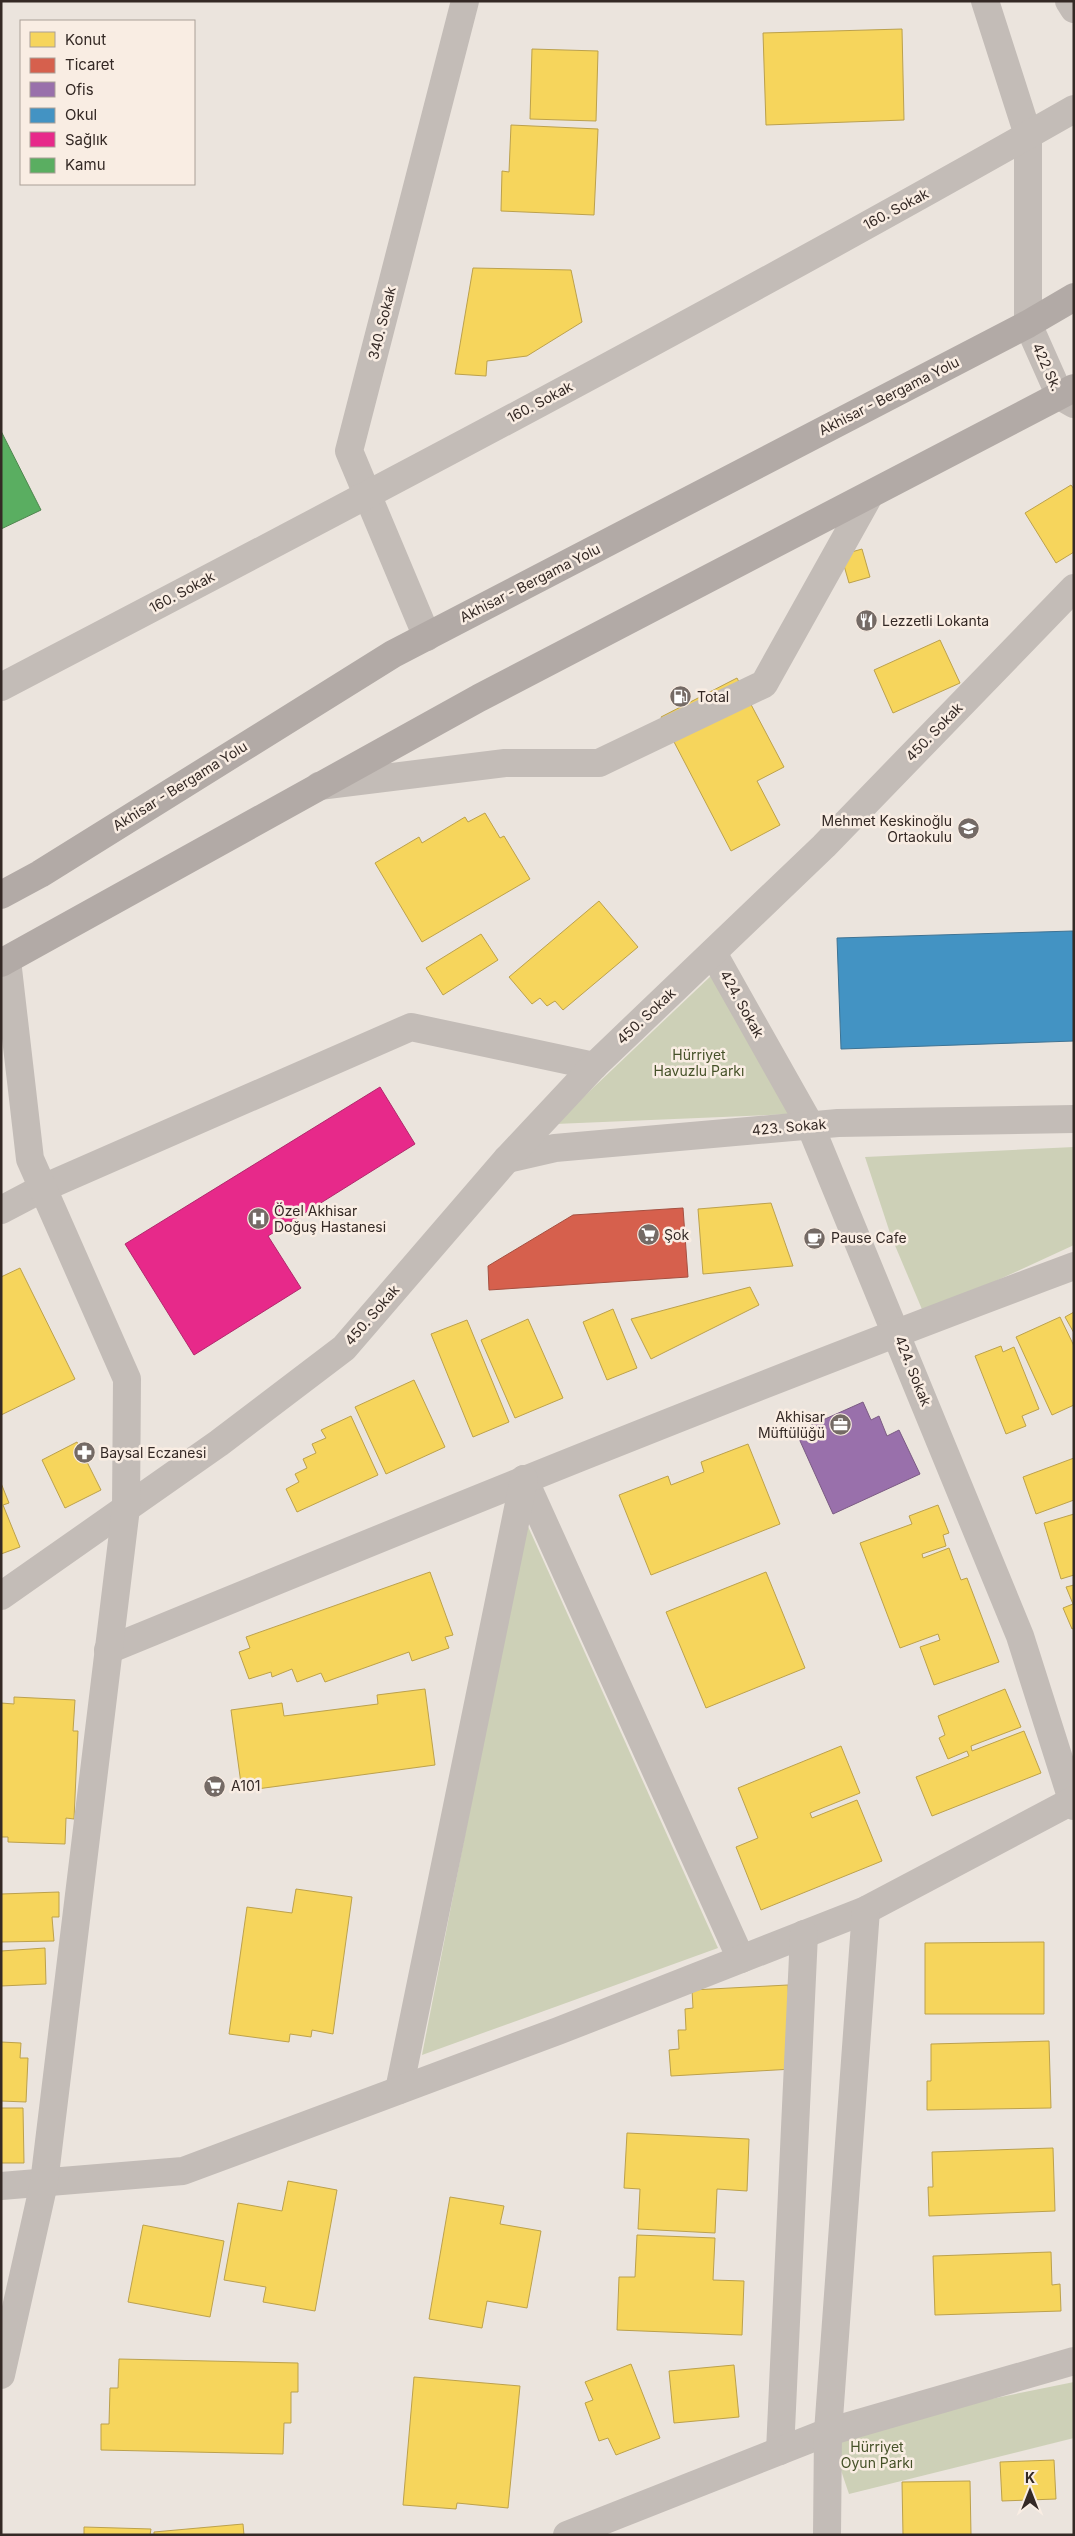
<svg xmlns="http://www.w3.org/2000/svg" width="1075" height="2536" font-family="Inter,sans-serif">
	<style>
		.green { fill: #cdd0b7 }
		.homes { fill: #f6d55c; stroke: #bca14c }
		.shops { fill: #d6604d; stroke: #a55041 }
		.offices { fill: #9970ab; stroke: #7b5b83 }
		.schools { fill: #4393c3; stroke: #3e7394 }
		.health { fill: #e7298a; stroke: #b1296c }
		.public { fill: #5aae61; stroke: #4f864f }
		.lines { fill: none; stroke-linecap: round; stroke-linejoin: round }
		.minor { stroke: #c3bcb7; stroke-width: 28 }
		.major { stroke: #b2aaa6; stroke-width: 28 }
		.labels { text-anchor: middle; stroke-width: 5; stroke-linejoin: round; paint-order: stroke }
		.street-label { font-size: 14px; fill: #342925; stroke: #f9ede3 }
		.poi-label { font-size: 14px; fill: #342925; stroke: #f9ede3; text-anchor: start }
		.park-label { font-size: 14px; fill: #465229; stroke: #f9ede3 }
	</style>
	<rect width="100%" height="100%" fill="#ebe4dd"/>
	<g class="green">
		<path d="M713 974 793 1114 555 1124Z"/>
		<path d="M1074 1147V1245L924 1314 891 1236 865 1157Z"/>
		<path d="M526 1522 718 1948 422 2055Z"/>
		<path d="M1074 2382V2438L849 2494 828 2432Z"/>
	</g>
	<g class="homes">
		<path d="M902 29 904 120 766 125 763 33Z"/>
		<path d="M532 49 598 51 596 121 530 119Z"/>
		<path d="M511 125 598 129 594 215 501 211 502 171 509 172Z"/>
		<path d="M473 268 571 270 582 322 527 356 487 361 486 376 455 374Z"/>
		<path d="M1071 485 1074 489V552L1056 563 1025 513Z"/>
		<path d="M862 549 870 577 849 583 841 555Z"/>
		<path d="M940 640 960 683 893 713 874 670Z"/>
		<path d="M737 678 784 767 757 781 780 825 731 851 661 717Z"/>
		<path d="M485 813 500 838 504 836 530 879 422 942 375 863 419 837 422 843 465 817 468 822Z"/>
		<path d="M599 901 638 947 563 1010 555 1001 547 1006 540 998 532 1004 509 977Z"/>
		<path d="M481 934 498 960 443 995 426 968Z"/>
		<path d="M771 1203 793 1266 703 1274 698 1209Z"/>
		<path d="M20 1268 75 1379 1 1415V1277Z"/>
		<path d="M750 1287 759 1305 651 1359 631 1319Z"/>
		<path d="M613 1309 637 1368 607 1380 583 1322Z"/>
		<path d="M1074 1312V1333L1065 1317Z"/>
		<path d="M1060 1317 1074 1346V1405L1052 1415 1016 1337Z"/>
		<path d="M528 1319 563 1398 515 1418 481 1340Z"/>
		<path d="M467 1320 509 1422 473 1437 431 1334Z"/>
		<path d="M1001 1346 1003 1352 1014 1347 1039 1409 1022 1416 1026 1426 1006 1434 975 1356Z"/>
		<path d="M414 1380 445 1447 386 1474 355 1407Z"/>
		<path d="M351 1416 378 1475 297 1512 286 1489 299 1482 295 1474 307 1468 303 1459 316 1453 312 1444 326 1438 321 1430Z"/>
		<path d="M77 1442 101 1490 65 1508 42 1460Z"/>
		<path d="M748 1444 780 1524 651 1575 619 1495 668 1476 671 1485 704 1472 701 1462Z"/>
		<path d="M1074 1458V1500L1036 1514 1023 1477Z"/>
		<path d="M1 1483 9 1503 3 1505 20 1547 1 1554Z"/>
		<path d="M938 1505 949 1533 943 1535 946 1546 922 1554 923 1558 949 1548 961 1580 967 1578 999 1662 934 1685 920 1647 940 1640 938 1634 900 1648 860 1543 912 1524 909 1516Z"/>
		<path d="M1074 1514V1575L1061 1579 1044 1523Z"/>
		<path d="M430 1572 453 1635 445 1637 449 1648 412 1661 409 1652 325 1682 321 1673 297 1682 292 1669 272 1677 271 1672 249 1679 239 1652 250 1648 246 1637Z"/>
		<path d="M766 1572 805 1668 706 1708 666 1612Z"/>
		<path d="M1074 1585V1628L1072 1629 1063 1608 1073 1604 1066 1587Z"/>
		<path d="M425 1689 435 1765 242 1791 231 1710 282 1703 284 1716 378 1704 377 1695Z"/>
		<path d="M1005 1689 1021 1727 971 1746 972 1751 1024 1731 1041 1773 932 1816 916 1777 969 1756 967 1751 948 1759 939 1738 945 1735 938 1716Z"/>
		<path d="M14 1697 75 1700 73 1731H78L74 1819 66 1818 65 1844 8 1842V1837H1V1703L14 1704Z"/>
		<path d="M841 1746 860 1793 810 1813 812 1818 857 1800 882 1861 761 1910 736 1847 758 1838 738 1788Z"/>
		<path d="M296 1889 352 1897 333 2034 312 2030 311 2037 290 2034 289 2042 229 2034 247 1907 292 1913Z"/>
		<path d="M59 1892V1917H52L54 1941 1 1942V1894Z"/>
		<path d="M1044 1942V2014H925V1943Z"/>
		<path d="M45 1948 46 1984 1 1986V1951Z"/>
		<path d="M788 1985 793 2069 671 2076 669 2050 679 2049 678 2030H686L685 2009 693 2008 692 1990Z"/>
		<path d="M1049 2041 1051 2108 927 2110V2081H931V2044Z"/>
		<path d="M1 2042 21 2043 20 2058H28L26 2102 1 2101Z"/>
		<path d="M1 2108H23L24 2163H1Z"/>
		<path d="M627 2133 749 2139 747 2191 717 2189 715 2233 638 2229 640 2189 624 2188Z"/>
		<path d="M1053 2148 1055 2211 929 2216 928 2187H933L932 2152Z"/>
		<path d="M288 2181 337 2190 315 2311 263 2302 266 2287 224 2280 238 2203 282 2211Z"/>
		<path d="M450 2197 504 2206 500 2224 541 2231 527 2308 487 2301 482 2328 429 2319Z"/>
		<path d="M143 2225 224 2241 210 2317 128 2302Z"/>
		<path d="M637 2235 715 2238 713 2280 744 2281 742 2335 617 2330 619 2277H635Z"/>
		<path d="M1051 2252 1052 2285 1060 2284 1061 2311 935 2315 933 2256Z"/>
		<path d="M119 2359 298 2363V2392H291V2423H284L283 2454 101 2450V2424H109L110 2388H118Z"/>
		<path d="M631 2364 660 2438 616 2455 608 2438 599 2441 585 2403 593 2400 585 2382Z"/>
		<path d="M734 2365 739 2417 674 2423 669 2371Z"/>
		<path d="M414 2377 520 2386 508 2508 457 2503 456 2509 403 2505Z"/>
		<path d="M1054 2460 1056 2499 1002 2501 1000 2462Z"/>
		<path d="M970 2481 971 2535H903L902 2482Z"/>
		<path d="M243 2524 244 2535H154V2532Z"/>
		<path d="M84 2527 151 2529 150 2535H84Z"/>
	</g>
	<path class="shops" d="M683 1208 688 1277 489 1290 488 1266 573 1215Z"/>
	<path class="offices" d="M863 1402 871 1420 879 1416 887 1436 899 1430 920 1474 833 1514 796 1432Z"/>
	<path class="schools" d="M1073 931 1074 1041 841 1049 837 938Z"/>
	<path class="health" d="M380 1087 415 1144 268 1236 301 1288 194 1355 125 1244Z"/>
	<path class="public" d="M1 431 41 510 1 529Z"/>
	<g class="lines">
		<g class="minor">
			<path d="M985 1 1028 135V324L1060 396 1074 404"/>
			<path d="M1069 1 1074 9"/>
			<path d="M427 637 349 451 465 1"/>
			<path d="M1 687C361 499 721 310 1074 109"/>
			<path d="M319 786 505 763H599L764 684 869 496"/>
			<path d="M713 953 810 1125 1020 1636 1074 1806"/>
			<path d="M507 1159 555 1148 838 1123 1074 1119"/>
			<path d="M1 1210 43 1188 411 1027 594 1066"/>
			<path d="M524 1479 741 1959"/>
			<path d="M1 1596 219 1443 344 1348 507 1159 594 1066 824 846 1074 588"/>
			<path d="M108 1650C429 1518 749 1387 1074 1266"/>
			<path d="M399 2090 524 1479"/>
			<path d="M1 2186 183 2171 558 2031 866 1910 1074 1800"/>
			<path d="M1 2375 44 2183 126 1508 127 1379 30 1159 7 960"/>
			<path d="M780 2451 804 1934"/>
			<path d="M567 2535 828 2432 1074 2361"/>
			<path d="M827 2535 828 2432 866 1910"/>
		</g>
		<g class="major">
			<path d="M1 895 40 874 393 654 1028 324 1074 297"/>
			<path d="M1 963 479 698 1074 388"/>
		</g>
	</g>
	<defs>
		<symbol id="restaurant-disc" viewBox="-11 -11 22 22"><circle r="9.5" fill="#746a65" stroke="#f9ede3"/><path d="M-5-6h1v4h1v-4h1v4h1v-4h1v5L-1.5 .5V6h-2V.5L-5-1ZM5-6V6H3V1.5H1.5Q1.5-4 5-6Z" fill="#fff"/></symbol>
		<symbol id="fuel-disc" viewBox="-11 -11 22 22"><circle r="9.5" fill="#746a65" stroke="#f9ede3"/><path d="M-5.5-6h7V0h2V4h1.3V-2.5L3-4.5l.8-.8L6-3V5H2.5V1h-1V6h-7ZM-4.2-4.7v3.2H.2V-4.7Z" fill="#fff"/></symbol>
		<symbol id="school-disc" viewBox="-11 -11 22 22"><circle r="9.5" fill="#746a65" stroke="#f9ede3"/><path d="M0-5L7-2L0 1L-7-2ZM-4 1L0 2.5L4 1V4Q0 6-4 4Z" fill="#fff"/></symbol>
		<symbol id="hospital-disc" viewBox="-11 -11 22 22"><circle r="9.5" fill="#746a65" stroke="#f9ede3"/><path d="M-5-5h3v3.5h4V-5h3V5h-3V1.5h-4V5h-3Z" fill="#fff"/></symbol>
		<symbol id="supermarket-disc" viewBox="-11 -11 22 22"><circle r="9.5" fill="#746a65" stroke="#f9ede3"/><path d="M-6-5.5h2.5l.6 2H6L4.5 2H-2.5L-4.4-4H-6ZM-1.5 3.2a1.3 1.3 0 1 0 .1 0ZM3 3.2a1.3 1.3 0 1 0 .1 0Z" fill="#fff"/></symbol>
		<symbol id="cafe-disc" viewBox="-11 -11 22 22"><circle r="9.5" fill="#746a65" stroke="#f9ede3"/><path d="M-5.5-4.5H6V0H3Q3 3.5 0 3.5H-2.5Q-5.5 3.5-5.5 0ZM3-3.2v2h1.7v-2ZM-6 4.5H4V6H-6Z" fill="#fff"/></symbol>
		<symbol id="office-disc" viewBox="-11 -11 22 22"><circle r="9.5" fill="#746a65" stroke="#f9ede3"/><path d="M-6-3h4V-5.5h4V-3h4V5H-6ZM-1-4.5V-3h2v-1.5ZM-6 0V1H6V0Z" fill="#fff"/></symbol>
		<symbol id="pharmacy-disc" viewBox="-11 -11 22 22"><circle r="9.5" fill="#746a65" stroke="#f9ede3"/><path d="M-2-6h4v4h4v4h-4v4h-4v-4h-4v-4h4Z" fill="#fff"/></symbol>
	</defs>
	<g fill-rule="evenodd">
		<use href="#restaurant-disc" x="854" y="608" width="25" height="25"/>
		<use href="#fuel-disc" x="668" y="684" width="25" height="25"/>
		<use href="#school-disc" x="956" y="816" width="25" height="25"/>
		<use href="#hospital-disc" x="246" y="1206" width="25" height="25"/>
		<use href="#supermarket-disc" x="636" y="1222" width="25" height="25"/>
		<use href="#cafe-disc" x="802" y="1226" width="25" height="25"/>
		<use href="#office-disc" x="828" y="1412" width="25" height="25"/>
		<use href="#pharmacy-disc" x="72" y="1440" width="25" height="25"/>
		<use href="#supermarket-disc" x="202" y="1774" width="25" height="25"/>
	</g>
	<g class="labels">
		<g class="street-label">
			<text transform="translate(896 209) rotate(-28)" y="5">160. Sokak</text>
			<text transform="translate(382 323) rotate(-76)" y="5">340. Sokak</text>
			<text transform="translate(1047 367) rotate(66)" y="5">422 Sk.</text>
			<text transform="translate(889 396) rotate(-27)" y="5">Akhisar - Bergama Yolu</text>
			<text transform="translate(540 402) rotate(-28)" y="5">160. Sokak</text>
			<text transform="translate(530 583) rotate(-27)" y="5">Akhisar - Bergama Yolu</text>
			<text transform="translate(182 592) rotate(-28)" y="5">160. Sokak</text>
			<text transform="translate(934 732) rotate(-46)" y="5">450. Sokak</text>
			<text transform="translate(180 786) rotate(-32)" y="5">Akhisar - Bergama Yolu</text>
			<text transform="translate(742 1004) rotate(61)" y="5">424. Sokak</text>
			<text transform="translate(646 1016) rotate(-43)" y="5">450. Sokak</text>
			<text transform="translate(789 1127) rotate(-5)" y="5">423. Sokak</text>
			<text transform="translate(372 1315) rotate(-49)" y="5">450. Sokak</text>
			<text transform="translate(913 1371) rotate(68)" y="5">424. Sokak</text>
		</g>
		<g class="poi-label">
			<text x="882" y="626">Lezzetli Lokanta</text>
			<text x="697" y="702">Total</text>
			<text x="952" y="826" text-anchor="end">Mehmet Keskinoğlu<tspan x="952" dy="16">Ortaokulu</tspan></text>
			<text x="274" y="1216">Özel Akhisar<tspan x="274" dy="16">Doğuş Hastanesi</tspan></text>
			<text x="664" y="1240">Şok</text>
			<text x="831" y="1243">Pause Cafe</text>
			<text x="825" y="1422" text-anchor="end">Akhisar<tspan x="825" dy="16">Müftülüğü</tspan></text>
			<text x="100" y="1458">Baysal Eczanesi</text>
			<text x="231" y="1791">A101</text>
		</g>
		<g class="park-label">
			<text x="699" y="1060">Hürriyet<tspan x="699" dy="16">Havuzlu Parkı</tspan></text>
			<text x="877" y="2452">Hürriyet<tspan x="877" dy="16">Oyun Parkı</tspan></text>
		</g>
	</g>
	<rect width="1075" height="2536" fill="none" stroke="#342925" stroke-width="5"/>
	<rect x="20" y="20" width="175" height="165" fill="#f9ede3" stroke="#aa9f97"/>
	<rect x="30" y="32" width="25" height="15" fill="#f6d55c" stroke="#aa9f97"/>
	<text x="65" y="45" font-size="15" fill="#342925">Konut</text>
	<rect x="30" y="58" width="25" height="15" fill="#d6604d" stroke="#aa9f97"/>
	<text x="65" y="70" font-size="15" fill="#342925">Ticaret</text>
	<rect x="30" y="82" width="25" height="15" fill="#9970ab" stroke="#aa9f97"/>
	<text x="65" y="95" font-size="15" fill="#342925">Ofis</text>
	<rect x="30" y="108" width="25" height="15" fill="#4393c3" stroke="#aa9f97"/>
	<text x="65" y="120" font-size="15" fill="#342925">Okul</text>
	<rect x="30" y="132" width="25" height="15" fill="#e7298a" stroke="#aa9f97"/>
	<text x="65" y="145" font-size="15" fill="#342925">Sağlık</text>
	<rect x="30" y="158" width="25" height="15" fill="#5aae61" stroke="#aa9f97"/>
	<text x="65" y="170" font-size="15" fill="#342925">Kamu</text>
	<g transform="translate(1030 2491)" stroke="#f9ede3" stroke-width="4" paint-order="stroke">
	<path d="M0-4L9 19L0 12L-9 19Z" fill="#342925"/>
	<text y="-8" font-size="14" font-weight="bold" text-anchor="middle" fill="#342925">K</text>
	</g>
</svg>
